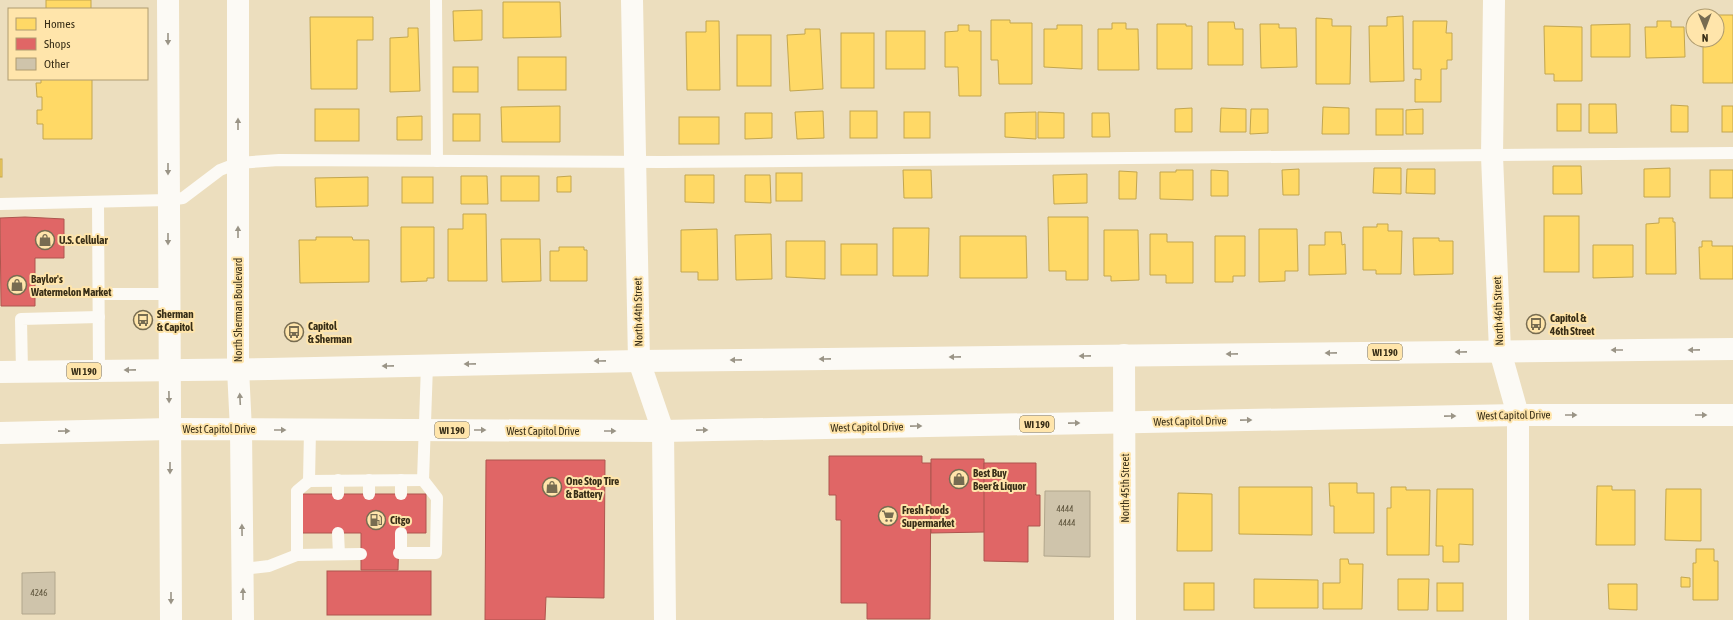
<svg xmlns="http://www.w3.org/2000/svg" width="1733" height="620" font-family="'Asap Condensed',sans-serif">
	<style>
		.homes { fill: #ffd966; stroke: #c3a64e }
		.shops { fill: #e06666; stroke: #ae554e }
		.building { fill: #cfc4ab; stroke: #b1a68c }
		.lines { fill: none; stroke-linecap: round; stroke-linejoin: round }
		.service { stroke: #fcfaf5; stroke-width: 12 }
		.minor { stroke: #fcfaf5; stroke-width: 22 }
		.secondary { stroke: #fcfaf5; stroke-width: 22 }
		.primary { stroke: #fcfaf5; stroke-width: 22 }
		.oneway { fill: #9a9486 }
		.labels { text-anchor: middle; stroke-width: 4; stroke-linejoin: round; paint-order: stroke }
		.number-label { font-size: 9px; fill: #5e543c }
		.shield { fill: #ffe5ab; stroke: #746543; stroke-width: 1 }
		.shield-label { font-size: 10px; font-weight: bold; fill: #382e17 }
		.poi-label { font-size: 11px; font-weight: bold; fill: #382e17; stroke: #ffe5ab; text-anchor: start }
		.street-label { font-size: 11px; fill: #382e17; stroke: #ffe5ab }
	</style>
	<rect width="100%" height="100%" fill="#ecdebe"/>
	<g class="homes">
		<rect x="46" y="0" width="45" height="9"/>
		<path d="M503 2H560L561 37 503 38Z"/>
		<path d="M482 10V40L454 41 453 11Z"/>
		<path d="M1714 15H1733V83H1703V40H1717V16Z"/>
		<path d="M1403 16 1404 81 1370 82 1369 26H1387V17Z"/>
		<path d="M310 17H373V40H357V89H311Z"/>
		<path d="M1316 18 1332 19V26H1351L1350 84H1316Z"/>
		<path d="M991 20H1010V23H1032V84H999L998 60H991Z"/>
		<path d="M706 21H719L720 90H687L686 32H706Z"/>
		<path d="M1413 21H1447L1446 33H1452V60H1447V69H1441V102H1415V79L1421 80V69H1413Z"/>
		<path d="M1657 21H1671V27H1684L1685 57 1646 58 1645 27H1657Z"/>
		<path d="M1208 22H1234L1235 29H1243V65H1208Z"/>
		<path d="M1112 23H1126V29H1138L1139 70H1098V29H1112Z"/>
		<path d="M1157 24H1186V26H1192V69H1157Z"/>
		<path d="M1260 24H1279V28H1296L1297 67 1261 68Z"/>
		<path d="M1630 24V57H1591V25Z"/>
		<path d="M958 25H969V31H981V96H959L958 67H945V32L958 31Z"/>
		<path d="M1057 25H1082V69L1044 67V29H1057Z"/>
		<path d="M1544 26 1582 27V81H1554V74H1545Z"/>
		<path d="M408 28H418L420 91 390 92V38L408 37Z"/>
		<path d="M805 29H820L823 89 790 91 787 35 805 34Z"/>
		<rect x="886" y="31" width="39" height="38"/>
		<rect x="841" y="33" width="33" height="55"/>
		<rect x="737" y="35" width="34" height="51"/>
		<rect x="518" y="57" width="48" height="33"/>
		<rect x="453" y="67" width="25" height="25"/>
		<path d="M41 79H92V139H43V124H37V110H42V97H37L36 83H41Z"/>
		<rect x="1557" y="104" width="24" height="27"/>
		<path d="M1589 104H1616L1617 133H1589Z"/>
		<path d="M1671 105 1688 106V132H1671Z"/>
		<path d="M560 106V142H502L501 107Z"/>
		<rect x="1722" y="106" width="11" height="26"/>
		<path d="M1323 107 1349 108V134H1322Z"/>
		<path d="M1192 108V132H1175V109Z"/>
		<path d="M1221 108 1246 109V132H1220Z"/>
		<rect x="315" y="109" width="44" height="32"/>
		<path d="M1251 109H1268V133L1250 134Z"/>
		<rect x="1376" y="109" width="27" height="26"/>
		<path d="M1423 109V134H1406V110Z"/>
		<path d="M823 111 824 138 797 139 795 112Z"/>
		<rect x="850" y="111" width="27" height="27"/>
		<rect x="904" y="112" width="26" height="26"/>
		<path d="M1036 112V139L1005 137V113Z"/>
		<path d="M1038 112 1064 113V138H1038Z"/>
		<path d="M745 113H772V138L745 139Z"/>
		<path d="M1092 113H1109L1110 137H1092Z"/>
		<rect x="453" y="114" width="27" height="27"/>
		<path d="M422 116V140H397V117Z"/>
		<rect x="679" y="117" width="40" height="27"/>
		<rect x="0" y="159" width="2" height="18"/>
		<path d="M1553 166H1581L1582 194H1553Z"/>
		<path d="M1374 168H1401V194L1373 193Z"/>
		<path d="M1670 168V197H1644V169Z"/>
		<path d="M1299 169V195H1283L1282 170Z"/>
		<path d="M1407 169H1435V194L1406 193Z"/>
		<path d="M903 170H931L932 198H904Z"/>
		<path d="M1176 170H1193V200L1160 199V172H1176Z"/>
		<path d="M1211 170 1228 171V196H1211Z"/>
		<rect x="1710" y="170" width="23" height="28"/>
		<path d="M1119 171 1137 172 1136 199H1119Z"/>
		<rect x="776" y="173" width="26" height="28"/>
		<path d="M1087 174V203L1054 204 1053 175Z"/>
		<path d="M685 175H714V203L685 202Z"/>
		<path d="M745 175H770L771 203 745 202Z"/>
		<path d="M461 176H487L488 204H461Z"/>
		<rect x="501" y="176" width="38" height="25"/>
		<path d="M571 176V192H557V177Z"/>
		<path d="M368 177V206L316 207 315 178Z"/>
		<rect x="402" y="177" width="31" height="26"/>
		<path d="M463 214H486L487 281H448V229H463Z"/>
		<rect x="1544" y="216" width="35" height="56"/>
		<path d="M1048 217H1088V280H1066V271H1049Z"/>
		<path d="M1659 218H1673V222H1675L1676 274H1646V224L1659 223Z"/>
		<path d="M1377 224H1388V231H1402L1401 274H1376V270H1363V227H1377Z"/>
		<path d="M401 227H434V278H427V281L401 282Z"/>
		<path d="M893 228H929L928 276H893Z"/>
		<path d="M717 229 718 280H698V272H681V230Z"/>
		<path d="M1259 229H1297L1298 271H1285V281L1259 282Z"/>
		<path d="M1104 230H1138L1139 280 1111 281V276H1104Z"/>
		<path d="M1325 232H1341L1342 245 1345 244 1346 274 1309 275V245H1325Z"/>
		<path d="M771 234 772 279 736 280 735 235Z"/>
		<path d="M1150 234H1167V242H1193V283H1166V275H1150Z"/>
		<path d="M960 236H1026L1027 278H960Z"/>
		<path d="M1215 236H1245V276H1233V282H1215Z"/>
		<path d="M316 237H352L353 240H369V282L300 283 299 240H316Z"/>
		<path d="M1413 238H1439V241H1453V274L1414 275Z"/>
		<path d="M501 239H540L541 281 502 282Z"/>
		<path d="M786 241H825V279L786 277Z"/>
		<path d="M1702 241H1712V246H1733V279H1700L1699 247H1702Z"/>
		<rect x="841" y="244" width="36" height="31"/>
		<path d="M1593 245H1633V277L1593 278Z"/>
		<path d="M559 247H584V250H587V281H550V251H559Z"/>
		<path d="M1329 483H1357V493H1374V533H1334V506H1330Z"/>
		<path d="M1597 486H1612V490H1635V545H1596Z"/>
		<path d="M1239 487H1312V535L1239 534Z"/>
		<path d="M1391 487H1406V490H1430L1429 555H1387V508H1391Z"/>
		<path d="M1437 489H1473V545L1459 544V562H1443V546H1436Z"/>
		<path d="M1666 489H1701V541L1665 540Z"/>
		<path d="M1178 493 1212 494V551H1177Z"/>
		<path d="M1696 549H1714V561H1718V600H1693V563H1696Z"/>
		<path d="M1340 559H1348L1349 564H1363L1362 609H1323V583H1340Z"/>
		<path d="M1681 577 1690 578V587H1681Z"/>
		<path d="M1254 579 1318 580V608H1254Z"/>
		<path d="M1398 579H1429L1428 610H1398Z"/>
		<rect x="1184" y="583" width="30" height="27"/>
		<rect x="1437" y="583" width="26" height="28"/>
		<path d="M1608 584H1637V610L1609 609Z"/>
	</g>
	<g class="shops">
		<path d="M25 217 64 219V258H35V306H1L0 218Z"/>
		<path d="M829 456H922V463H931L930 619H867V603H841V520H836V495H829Z"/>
		<path d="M931 459H984L985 532 931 533Z"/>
		<path d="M486 460H605L604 598 546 597 545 620H485Z"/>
		<path d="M984 463H1036V495H1040V526H1028V562L984 561Z"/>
		<path d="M301 494H426V533H399L398 570H361V533H301Z"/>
		<rect x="327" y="571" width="104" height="44"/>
	</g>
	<g class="building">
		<path d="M1045 491H1090V557L1044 556Z"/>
		<path d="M55 572V614H22V573Z"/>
	</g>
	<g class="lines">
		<g class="service">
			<path d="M436 0 437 161"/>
			<path d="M98 202 99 371"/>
			<path d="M0 204 168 200 183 198 220 170 238 163 279 160 662 162 1733 153"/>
			<path d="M99 294H168"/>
			<path d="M22 372 21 319 99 317"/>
			<path d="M310 430 309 481 423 480 427 365"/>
			<path d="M338 480V494"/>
			<path d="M369 480V494"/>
			<path d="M401 480V494"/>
			<path d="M338 533 339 554"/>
			<path d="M401 533V553"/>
			<path d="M399 553H436L437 498 423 480"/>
			<path d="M297 555 361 554"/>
			<path d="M243 569 269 566 297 555V491L309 481"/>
		</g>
		<g class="minor">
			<path d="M632 0 639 361 663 431 665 620"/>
			<path d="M1494 0 1492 156 1500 351 1518 415V620"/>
			<path d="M1124 355 1125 620"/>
		</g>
		<g class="secondary">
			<path d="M168 0 171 620"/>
			<path d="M238 0V369L241 430 243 620"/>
		</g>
		<g class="primary">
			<path d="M0 372 269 369 639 361 1733 349"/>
			<path d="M0 433 170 429 663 431 1518 415H1733"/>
		</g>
	</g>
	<defs><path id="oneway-solid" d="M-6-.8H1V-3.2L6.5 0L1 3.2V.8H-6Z"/></defs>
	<g class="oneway">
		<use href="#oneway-solid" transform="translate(168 39) rotate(90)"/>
		<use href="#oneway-solid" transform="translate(238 124) rotate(-90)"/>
		<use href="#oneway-solid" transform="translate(168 169) rotate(90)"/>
		<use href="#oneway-solid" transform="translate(238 232) rotate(-90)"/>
		<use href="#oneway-solid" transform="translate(168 239) rotate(90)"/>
		<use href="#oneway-solid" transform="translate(1617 350) rotate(180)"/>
		<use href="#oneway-solid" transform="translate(1694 350) rotate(179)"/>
		<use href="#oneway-solid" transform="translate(1461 352) rotate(179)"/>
		<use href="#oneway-solid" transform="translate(1331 353) rotate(179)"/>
		<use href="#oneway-solid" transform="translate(1232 354) rotate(179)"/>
		<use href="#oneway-solid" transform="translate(1085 356) rotate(179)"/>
		<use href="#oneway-solid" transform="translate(955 357) rotate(179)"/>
		<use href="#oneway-solid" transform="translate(825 359) rotate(179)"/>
		<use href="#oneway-solid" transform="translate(736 360) rotate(179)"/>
		<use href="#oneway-solid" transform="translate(600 361) rotate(179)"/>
		<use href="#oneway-solid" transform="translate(470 364) rotate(179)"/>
		<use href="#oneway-solid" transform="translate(388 366) rotate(179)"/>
		<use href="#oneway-solid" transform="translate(130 370) rotate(179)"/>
		<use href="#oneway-solid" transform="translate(169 397) rotate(89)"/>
		<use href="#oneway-solid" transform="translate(240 399) rotate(-93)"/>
		<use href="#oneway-solid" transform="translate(1571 415)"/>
		<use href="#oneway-solid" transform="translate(1701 415)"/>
		<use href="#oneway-solid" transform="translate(1450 416) rotate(-1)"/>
		<use href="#oneway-solid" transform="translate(1246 420) rotate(-1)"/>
		<use href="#oneway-solid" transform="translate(1074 423) rotate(-1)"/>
		<use href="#oneway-solid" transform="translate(916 426) rotate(-1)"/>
		<use href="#oneway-solid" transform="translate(280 430)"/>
		<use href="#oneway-solid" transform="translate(480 430)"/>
		<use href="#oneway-solid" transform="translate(702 430) rotate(-1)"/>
		<use href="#oneway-solid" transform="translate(64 431) rotate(-1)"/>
		<use href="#oneway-solid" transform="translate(610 431)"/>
		<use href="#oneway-solid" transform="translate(170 468) rotate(90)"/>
		<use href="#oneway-solid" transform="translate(242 530) rotate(-91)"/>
		<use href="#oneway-solid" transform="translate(243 594) rotate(-90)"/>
		<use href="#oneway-solid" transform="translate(171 598) rotate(90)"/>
	</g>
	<defs>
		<symbol id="shop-ring" viewBox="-11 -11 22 22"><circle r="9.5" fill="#ffe5ab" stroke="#776c51" stroke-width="1.5"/><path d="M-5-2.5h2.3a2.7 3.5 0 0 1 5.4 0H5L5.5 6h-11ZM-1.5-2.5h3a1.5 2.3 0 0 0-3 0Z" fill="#776c51"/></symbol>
		<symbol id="bus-ring" viewBox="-11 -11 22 22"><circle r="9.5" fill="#ffe5ab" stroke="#776c51" stroke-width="1.5"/><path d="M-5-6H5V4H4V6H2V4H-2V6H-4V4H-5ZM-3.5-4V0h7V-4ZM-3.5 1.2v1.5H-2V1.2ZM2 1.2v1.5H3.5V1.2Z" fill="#776c51"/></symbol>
		<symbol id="supermarket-ring" viewBox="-11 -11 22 22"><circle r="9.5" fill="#ffe5ab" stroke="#776c51" stroke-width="1.5"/><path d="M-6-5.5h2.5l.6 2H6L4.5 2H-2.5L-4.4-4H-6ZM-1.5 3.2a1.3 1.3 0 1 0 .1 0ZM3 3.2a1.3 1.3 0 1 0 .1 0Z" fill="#776c51"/></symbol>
		<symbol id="fuel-ring" viewBox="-11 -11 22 22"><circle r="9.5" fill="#ffe5ab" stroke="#776c51" stroke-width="1.5"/><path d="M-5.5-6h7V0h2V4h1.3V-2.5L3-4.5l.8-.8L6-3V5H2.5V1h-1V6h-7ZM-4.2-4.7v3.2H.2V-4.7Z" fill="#776c51"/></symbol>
	</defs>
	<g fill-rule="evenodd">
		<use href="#shop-ring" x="34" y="229" width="22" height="22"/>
		<use href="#shop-ring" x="6" y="274" width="22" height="22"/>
		<use href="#bus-ring" x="132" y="309" width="22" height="22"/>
		<use href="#bus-ring" x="1525" y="313" width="22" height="22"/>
		<use href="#bus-ring" x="283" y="321" width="22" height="22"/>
		<use href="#shop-ring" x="948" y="468" width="22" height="22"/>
		<use href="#shop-ring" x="541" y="476" width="22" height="22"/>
		<use href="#supermarket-ring" x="877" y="505" width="22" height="22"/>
		<use href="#fuel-ring" x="365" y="509" width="22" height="22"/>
	</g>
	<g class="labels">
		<g class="number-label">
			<text x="1065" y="512">4444</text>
			<text x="1067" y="526">4444</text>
			<text x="39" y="596">4246</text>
		</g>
		<g class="shield">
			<rect x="1368" y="344" width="34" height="16" rx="3"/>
			<rect x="67" y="363" width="34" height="16" rx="3"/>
			<rect x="1020" y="416" width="34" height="16" rx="3"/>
			<rect x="435" y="422" width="34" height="16" rx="3"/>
		</g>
		<g class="shield-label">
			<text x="1385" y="356">WI 190</text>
			<text x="84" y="375">WI 190</text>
			<text x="1037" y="428">WI 190</text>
			<text x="452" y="434">WI 190</text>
		</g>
		<g class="poi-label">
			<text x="59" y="244">U.S. Cellular</text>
			<text x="31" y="283">Baylor's<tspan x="31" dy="13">Watermelon Market</tspan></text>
			<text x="157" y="318">Sherman<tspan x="157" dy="13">&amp; Capitol</tspan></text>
			<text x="1550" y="322">Capitol &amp;<tspan x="1550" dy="13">46th Street</tspan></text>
			<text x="308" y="330">Capitol<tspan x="308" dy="13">&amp; Sherman</tspan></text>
			<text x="973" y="477">Best Buy<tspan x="973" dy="13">Beer &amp; Liquor</tspan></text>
			<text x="566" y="485">One Stop Tire<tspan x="566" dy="13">&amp; Battery</tspan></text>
			<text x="902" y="514">Fresh Foods<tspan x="902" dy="13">Supermarket</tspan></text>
			<text x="390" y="524">Citgo</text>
		</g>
		<g class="street-label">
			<text transform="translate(238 310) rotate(-90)" y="4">North Sherman Boulevard</text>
			<text transform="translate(1498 311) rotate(-92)" y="4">North 46th Street</text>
			<text transform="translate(638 312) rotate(-91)" y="4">North 44th Street</text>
			<text transform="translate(1514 415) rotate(-1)" y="4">West Capitol Drive</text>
			<text transform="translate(1190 421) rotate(-1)" y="4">West Capitol Drive</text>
			<text transform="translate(867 427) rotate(-1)" y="4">West Capitol Drive</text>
			<text x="219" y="433">West Capitol Drive</text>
			<text x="543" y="435">West Capitol Drive</text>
			<text transform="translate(1125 488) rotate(-90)" y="4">North 45th Street</text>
		</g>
	</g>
	<rect x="8" y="8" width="140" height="72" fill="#ffe5ab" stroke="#af9c70"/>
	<rect x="16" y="18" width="20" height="12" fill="#ffd966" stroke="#af9c70"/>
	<text x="44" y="28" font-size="12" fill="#382e17">Homes</text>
	<rect x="16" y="38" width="20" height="12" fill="#e06666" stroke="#af9c70"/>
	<text x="44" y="48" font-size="12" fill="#382e17">Shops</text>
	<rect x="16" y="58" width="20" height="12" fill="#cfc4ab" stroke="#af9c70"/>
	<text x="44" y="68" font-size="12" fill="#382e17">Other</text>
	<g transform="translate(1705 28) rotate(179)"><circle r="19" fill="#ffe5ab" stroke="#af9c70"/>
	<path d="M0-3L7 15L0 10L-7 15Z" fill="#776c51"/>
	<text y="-6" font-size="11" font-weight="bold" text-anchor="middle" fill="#382e17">N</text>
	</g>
</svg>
